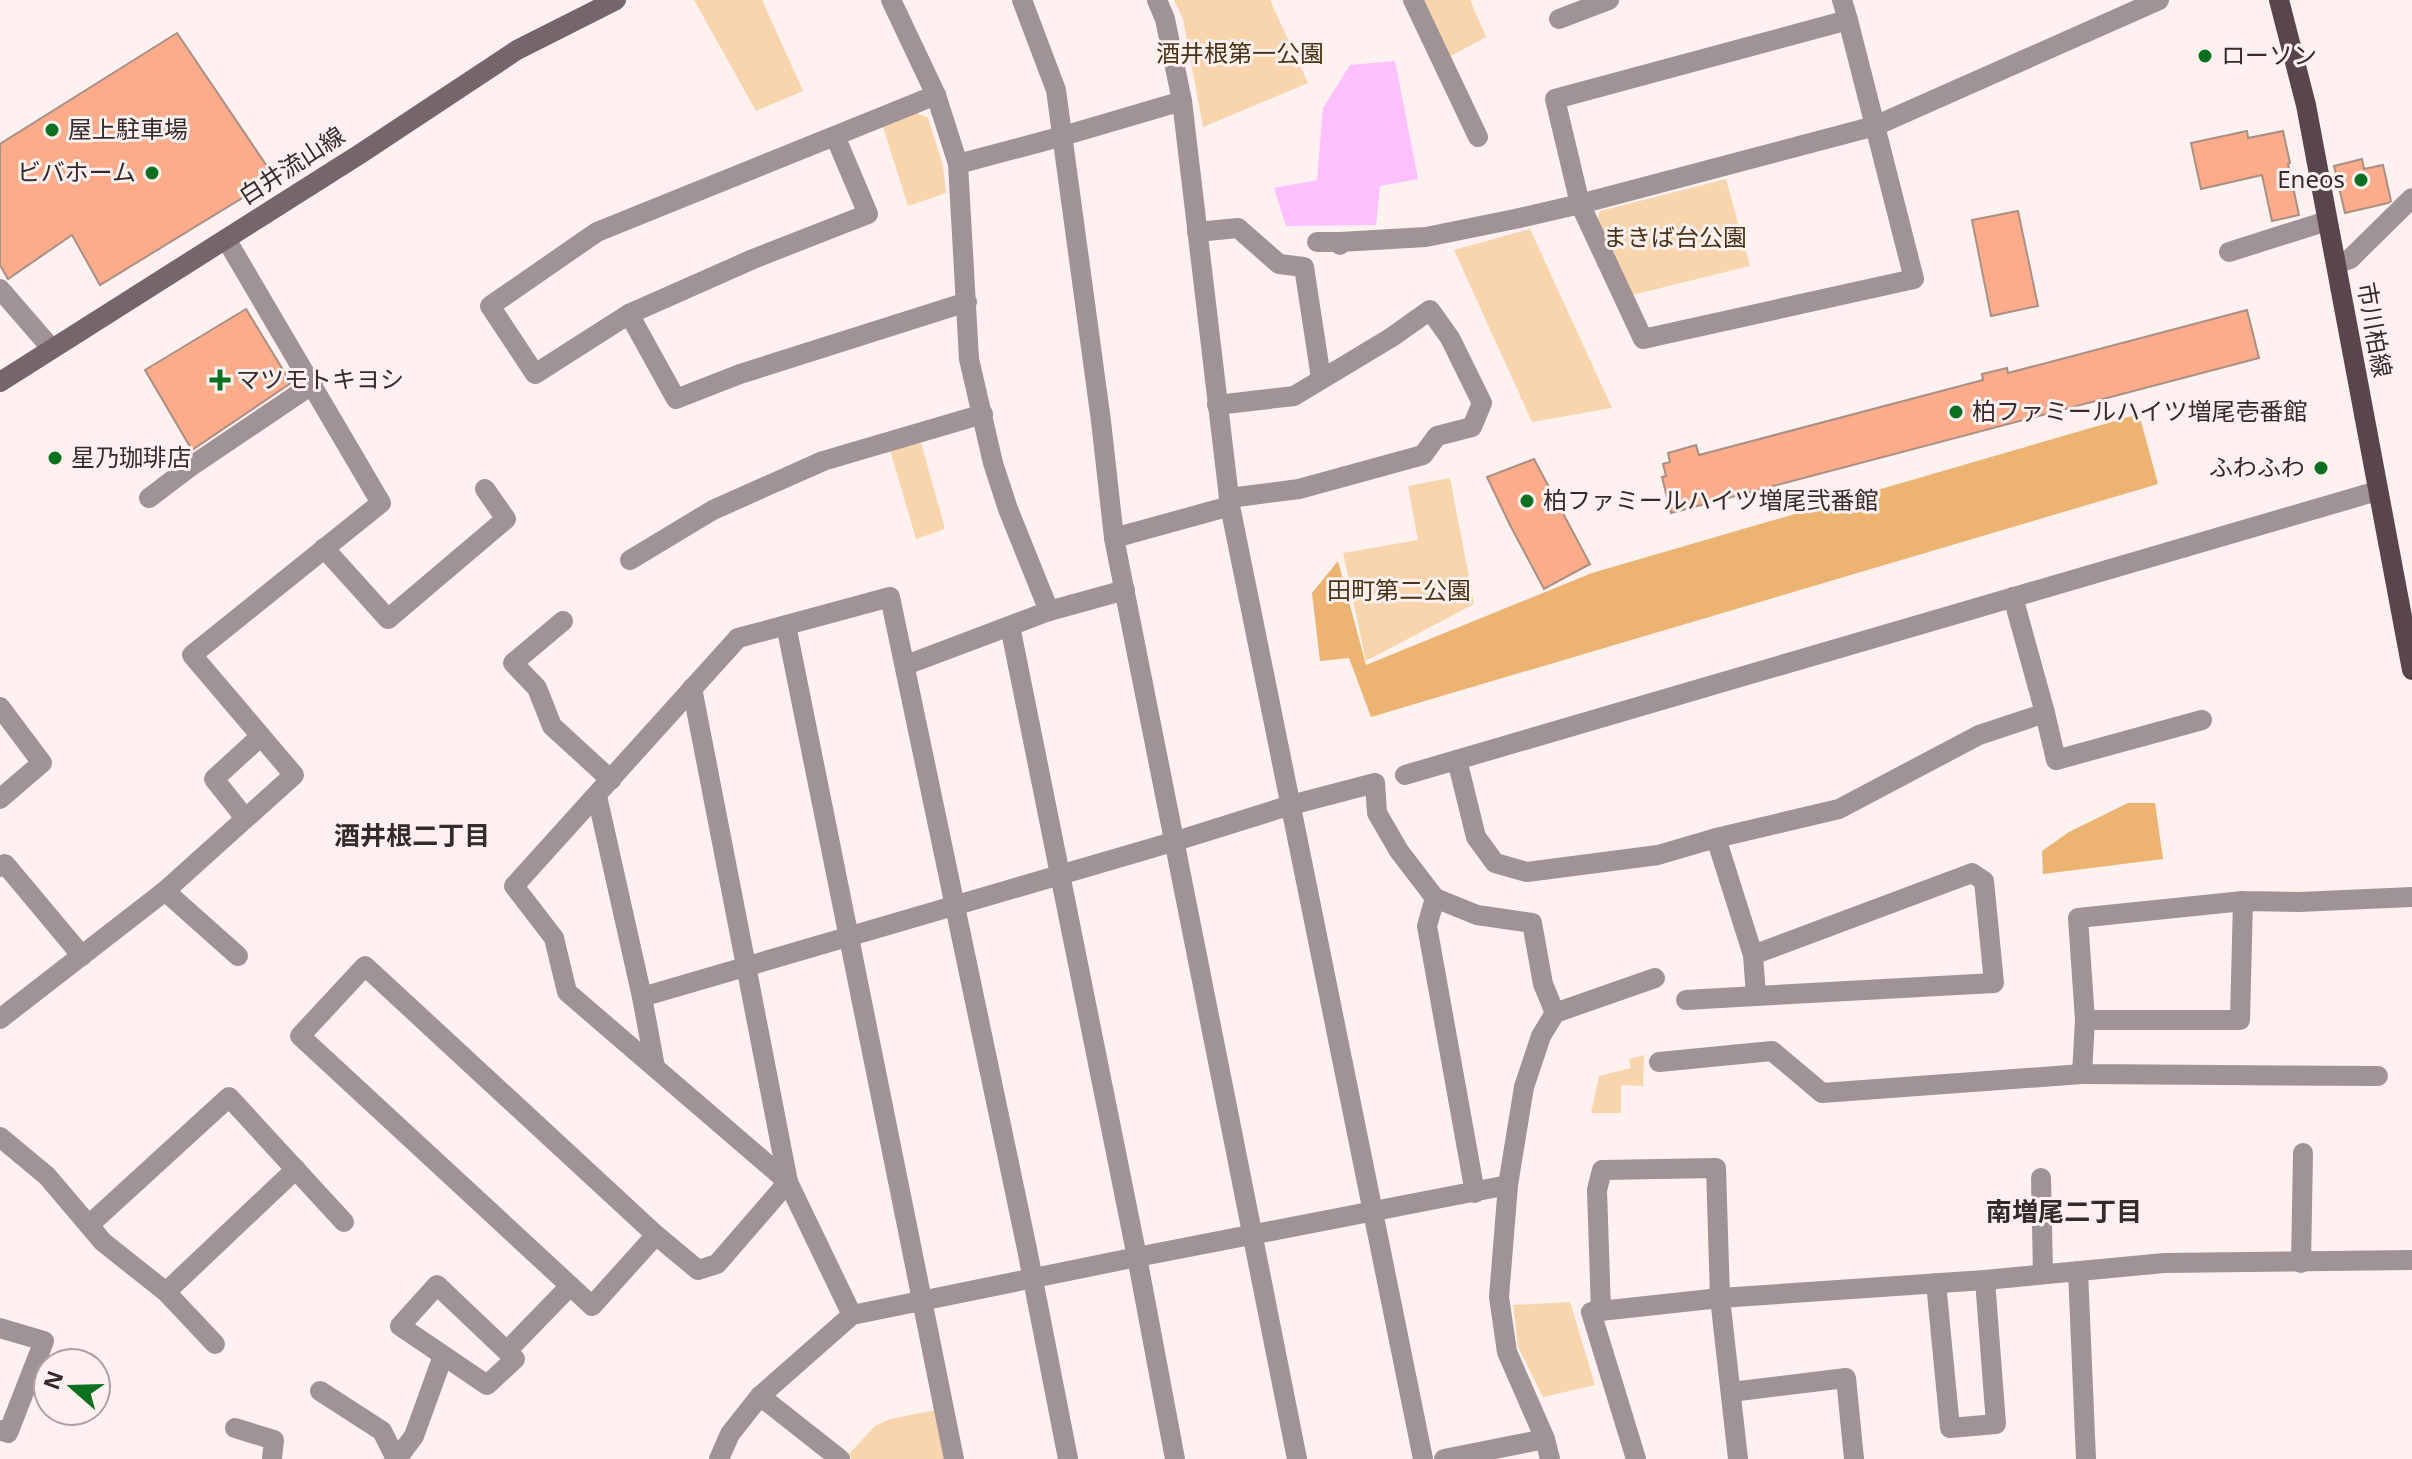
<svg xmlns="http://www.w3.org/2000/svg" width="2412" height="1459" font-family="'Noto Sans','Noto Sans JP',sans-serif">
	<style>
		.green { fill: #f9d5ad }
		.forest { fill: #ecb372 }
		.water { fill: #fec0fe }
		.building { fill: #fcac8a; stroke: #aa8f85; stroke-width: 2 }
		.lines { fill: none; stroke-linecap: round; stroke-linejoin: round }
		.minor { stroke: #9f9398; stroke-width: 20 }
		.tertiary { stroke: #9f9398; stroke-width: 20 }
		.secondary { stroke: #76656c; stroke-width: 20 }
		.primary { stroke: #5a454e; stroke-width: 20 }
		.poi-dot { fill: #0b7020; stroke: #fef1f0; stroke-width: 3 }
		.labels { text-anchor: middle; stroke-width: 6; stroke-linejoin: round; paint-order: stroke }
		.park-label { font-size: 24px; fill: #4b3317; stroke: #fef1f0 }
		.poi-label { font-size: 24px; fill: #362b2b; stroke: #fef1f0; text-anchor: start }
		.street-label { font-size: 24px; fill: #362b2b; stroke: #fef1f0 }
		.neighbourhood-label { font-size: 26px; font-weight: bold; fill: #362b2b; stroke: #fef1f0 }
	</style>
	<rect width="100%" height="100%" fill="#fef1f0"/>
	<g class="green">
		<path d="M694 0H762L803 91 756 111Z"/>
		<path d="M1174 0H1270L1308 83 1203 127 1183 19Z"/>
		<path d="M1421 0H1470L1486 37 1449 57Z"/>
		<path d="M917 113 928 118 943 166 946 193 908 206 883 127Z"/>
		<path d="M1726 179 1750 266 1632 295 1597 220 1600 211Z"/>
		<path d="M1530 229 1612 408 1532 422 1454 250Z"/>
		<path d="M921 443 945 529 916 539 890 450Z"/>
		<path d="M1450 478 1474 604 1366 661 1343 553 1418 540 1408 486Z"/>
		<path d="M1644 1055 1643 1086 1621 1085V1113H1591L1599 1076 1631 1068 1629 1059Z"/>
		<path d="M1570 1302 1595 1385 1543 1397 1518 1347 1513 1305Z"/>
		<path d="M936 1410 946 1459H852L847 1456 875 1426 890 1419Z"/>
	</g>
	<g class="forest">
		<path d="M2139 414 2158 484 1371 717 1349 658 1320 661 1312 593 1338 561 1366 665 1592 573Z"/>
		<path d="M2128 803H2155L2163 859 2043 874 2042 851 2069 832Z"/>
	</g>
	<path class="water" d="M1395 61 1418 179 1380 186 1376 225 1286 226 1274 188 1317 180 1323 108 1350 65Z"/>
	<g class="building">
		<path d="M177 33 275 178 100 285 72 235 8 279 0 265V144Z"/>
		<path d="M2247 131 2248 138 2283 131 2290 163 2288 164 2299 215 2272 221 2262 175 2201 189 2191 143Z"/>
		<path d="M2362 159 2364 169 2383 165 2391 201 2388 203 2345 213 2334 166Z"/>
		<path d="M2018 211 2038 306 1991 316 1972 220Z"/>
		<path d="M246 309 291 383 192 450 145 370Z"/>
		<path d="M2247 310 2259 358 1671 513 1662 477 1666 476 1663 464 1670 462 1668 453 1696 445 1699 455 1983 380 1982 374 2007 368 2008 373Z"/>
		<path d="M1534 459 1590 564 1544 589 1510 525 1487 477Z"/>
	</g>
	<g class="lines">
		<g class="minor">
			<path d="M891 0 936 95 958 164 969 359 993 463 1008 509 1049 611"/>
			<path d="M1157 0 1165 19 1182 101 1230 506 1423 1459"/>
			<path d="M1413 0 1478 137"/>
			<path d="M1842 0 1848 20"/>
			<path d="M1559 19 1609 0"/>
			<path d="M1848 20 1914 279 1643 339 1580 204 1555 99Z"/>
			<path d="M835 136 868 214 753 259 629 314 535 374 490 306 597 232 936 95"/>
			<path d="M958 164 1063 136 1182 101"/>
			<path d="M1197 232 1238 228 1279 264 1304 267 1321 378"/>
			<path d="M1317 242H1340V245"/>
			<path d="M1340 242 1426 237 1515 219 1580 204 1875 126 2159 0"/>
			<path d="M2229 252 2327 221"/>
			<path d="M2336 264 2350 259 2412 198"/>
			<path d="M0 289 52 349"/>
			<path d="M629 314 676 399 740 374 967 302"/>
			<path d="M1217 405 1294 396 1392 337 1430 310 1450 338 1482 403 1472 427 1437 436 1423 455 1299 489 1229 498"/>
			<path d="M149 498 190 467 313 384"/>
			<path d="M1114 538 1230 506"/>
			<path d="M324 548 388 619 506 519 485 489"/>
			<path d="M630 560 713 510 823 461 983 414"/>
			<path d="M563 621 513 663 537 688 552 726 611 780"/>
			<path d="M786 625 954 1459"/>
			<path d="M1010 626 1137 1257 1175 1459"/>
			<path d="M906 665 1049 611 1125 590"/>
			<path d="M0 707 42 763 0 799"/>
			<path d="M2045 713 2056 760 2202 720"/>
			<path d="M1457 760 1476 837 1495 863 1527 872 1658 855 1716 838 1839 809 1979 735 2045 713 2013 597"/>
			<path d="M1405 775 2377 491"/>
			<path d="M597 796 642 997 655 1067"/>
			<path d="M245 818 214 779 261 736"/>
			<path d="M1716 838 1753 955 1972 873 1984 881 1994 983 1756 996 1753 955"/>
			<path d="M0 867 5 864 82 956"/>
			<path d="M165 891 238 956"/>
			<path d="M1435 898 1477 915 1532 923 1543 984 1555 1013"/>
			<path d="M2243 901 2240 1020H2085L2078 918 2243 901 2299 902 2412 897"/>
			<path d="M642 997 1176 841 1291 805 1375 783 1377 813 1399 851 1435 898 1427 926 1475 1193"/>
			<path d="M1686 1000 1756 996"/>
			<path d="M0 1019 165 891 294 775 192 655 381 503 226 239"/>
			<path d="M2085 1020 2082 1074 2378 1076"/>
			<path d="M1659 1062 1772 1051 1822 1093 2082 1074"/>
			<path d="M0 1137 47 1176 103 1242 166 1292 215 1344"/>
			<path d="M2041 1178 2043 1273"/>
			<path d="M89 1225 229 1097 344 1222"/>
			<path d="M656 1235 592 1306 300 1036 365 966 656 1235 698 1270 717 1264 788 1182 692 688"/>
			<path d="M2301 1263 2303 1153"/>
			<path d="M2078 1271 2086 1459"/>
			<path d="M1936 1283 1950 1428 1996 1424 1985 1280"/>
			<path d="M437 1285 515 1359 487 1385 400 1326Z"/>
			<path d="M166 1292 296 1169"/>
			<path d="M1601 1311 1597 1190 1602 1170 1716 1168 1720 1298 1738 1459"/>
			<path d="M852 1315 788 1182 567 992 554 938 514 886 738 638 890 597 1027 1249 1068 1459"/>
			<path d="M0 1328 44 1341 8 1433 0 1430"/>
			<path d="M507 1351 570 1286"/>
			<path d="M320 1391 382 1431 396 1459"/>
			<path d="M1731 1392 1846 1378 1854 1459"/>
			<path d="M760 1396 840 1459"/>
			<path d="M235 1428 274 1440 272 1459"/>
			<path d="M397 1459 414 1436 443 1356"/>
			<path d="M719 1459 730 1434 760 1396 852 1315 1137 1257 1508 1185"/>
			<path d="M1444 1459 1545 1439"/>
			<path d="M1550 1459 1545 1439 1507 1352 1499 1297 1508 1185 1524 1087 1541 1036 1555 1013 1655 978"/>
			<path d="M1636 1459 1591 1312 1720 1298 1985 1280 2164 1263 2412 1260"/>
		</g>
		<path class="tertiary" d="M1022 0 1056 90 1101 421 1114 538 1297 1459"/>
		<path class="secondary" d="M0 382 360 154 517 50 616 0"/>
		<path class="primary" d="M2279 0 2306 105 2412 670"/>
	</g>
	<g class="poi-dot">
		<circle cx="2205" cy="56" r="8"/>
		<circle cx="52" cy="130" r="8"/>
		<circle cx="152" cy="173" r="8"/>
		<circle cx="2361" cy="180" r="8"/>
		<path d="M216 368h8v8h8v8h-8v8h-8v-8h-8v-8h8z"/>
		<circle cx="1956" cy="412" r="8"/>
		<circle cx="55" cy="458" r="8"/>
		<circle cx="2321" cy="468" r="8"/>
		<circle cx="1527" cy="501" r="8"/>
	</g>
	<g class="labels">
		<g class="park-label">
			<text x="1240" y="62">酒井根第一公園</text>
			<text x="1675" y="246">まきば台公園</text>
			<text x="1399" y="599">田町第二公園</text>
		</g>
		<g class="poi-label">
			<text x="2221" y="64">ローソン</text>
			<text x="68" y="138">屋上駐車場</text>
			<text x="136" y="181" text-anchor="end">ビバホーム</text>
			<text x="2345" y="188" text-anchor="end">Eneos</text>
			<text x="236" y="388">マツモトキヨシ</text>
			<text x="1972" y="420">柏ファミールハイツ増尾壱番館</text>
			<text x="71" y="466">星乃珈琲店</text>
			<text x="2305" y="476" text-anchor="end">ふわふわ</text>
			<text x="1543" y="509">柏ファミールハイツ増尾弐番館</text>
		</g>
		<g class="street-label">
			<text transform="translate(292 166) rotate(-33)" y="8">白井流山線</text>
			<text transform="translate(2374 330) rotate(80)" y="8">市川柏線</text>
		</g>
		<g class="neighbourhood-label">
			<text x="412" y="845">酒井根二丁目</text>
			<text x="2064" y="1221">南増尾二丁目</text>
		</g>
	</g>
	<g transform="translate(72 1387) rotate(290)"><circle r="38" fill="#fef1f0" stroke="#aea2a1" stroke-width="2"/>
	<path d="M0-6L14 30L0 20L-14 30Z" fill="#0b7020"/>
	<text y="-12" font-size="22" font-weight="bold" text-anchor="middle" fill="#362b2b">N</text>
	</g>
</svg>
